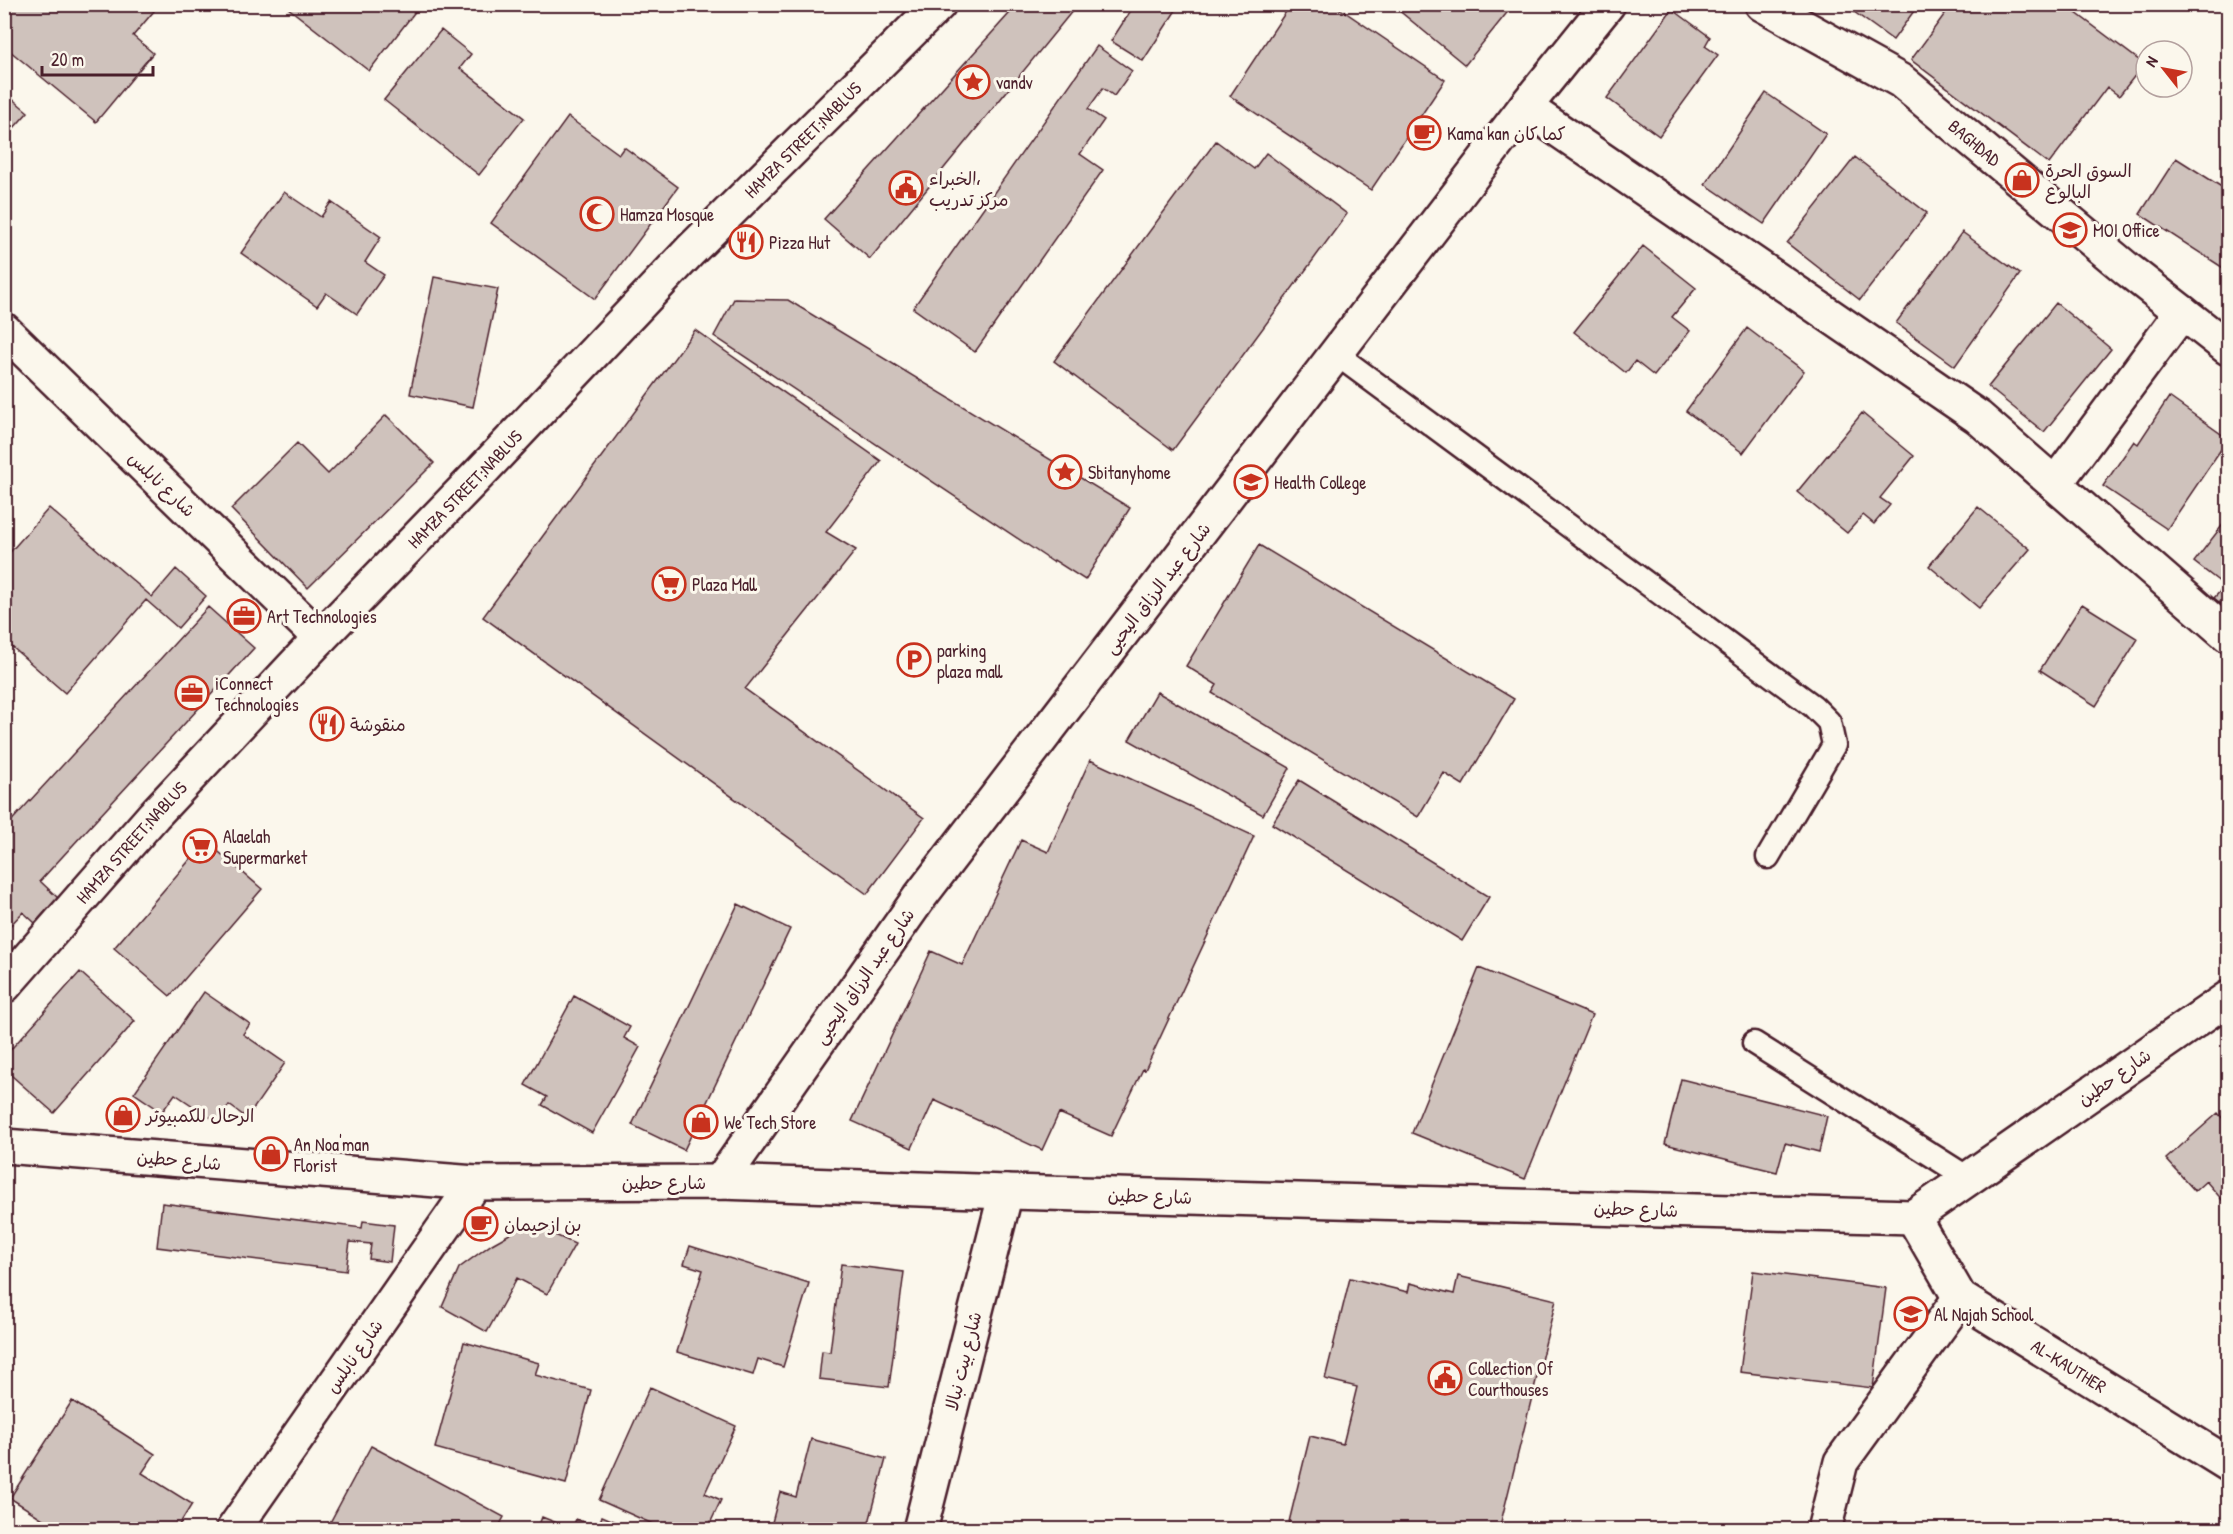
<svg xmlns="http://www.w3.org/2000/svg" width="2233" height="1534" viewBox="0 0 2233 1534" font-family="'Patrick Hand','Playpen Sans Arabic',sans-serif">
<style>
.building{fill:#cfc2bc;stroke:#4a1f2b;stroke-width:1.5}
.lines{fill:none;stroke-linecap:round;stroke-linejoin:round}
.lane-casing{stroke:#4a1f2b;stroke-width:27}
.street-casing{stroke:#4a1f2b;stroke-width:38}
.lane{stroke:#fbf7ec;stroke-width:22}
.street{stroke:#fbf7ec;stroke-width:33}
.labels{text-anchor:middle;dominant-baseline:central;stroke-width:6;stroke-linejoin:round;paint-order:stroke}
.poi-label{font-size:18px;fill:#4a1f2b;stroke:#fbf7ec;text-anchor:start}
.street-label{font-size:18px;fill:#4a1f2b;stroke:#fbf7ec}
</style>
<rect width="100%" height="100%" fill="#fbf7ec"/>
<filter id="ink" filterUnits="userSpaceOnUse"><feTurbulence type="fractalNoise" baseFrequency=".0167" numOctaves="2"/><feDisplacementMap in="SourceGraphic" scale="12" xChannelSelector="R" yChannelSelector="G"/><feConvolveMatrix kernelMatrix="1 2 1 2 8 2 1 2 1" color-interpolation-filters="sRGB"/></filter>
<g filter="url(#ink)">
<path class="building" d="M 4,4 L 146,4 L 154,11 L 133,36 L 153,53 L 96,122 L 4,46 Z
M 283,4 L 421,4 L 369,71 Z
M 1018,4 L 1078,4 L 870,259 L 824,219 Z
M 1135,4 L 1180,4 L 1143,61 L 1111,41 Z
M 1291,4 L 1333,4 L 1445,80 L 1371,190 L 1230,96 Z
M 1391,4 L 1514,4 L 1465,65 Z
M 1843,4 L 1919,4 L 1893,40 Z
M 1952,4 L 2064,4 L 2144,64 L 2119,96 L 2107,87 L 2049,164 L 1911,60 Z
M 1672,9 L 1710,37 L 1705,46 L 1718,55 L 1659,136 L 1607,98 Z
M 441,30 L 471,54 L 460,68 L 524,118 L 479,175 L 384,100 Z
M 1097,46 L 1132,71 L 1114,96 L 1103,88 L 1088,109 L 1104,120 L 1080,154 L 1103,170 L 975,352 L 913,308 Z
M 4,92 L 28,112 L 4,139 Z
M 1766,93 L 1826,134 L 1764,224 L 1705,184 Z
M 568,117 L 619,154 L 624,147 L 678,187 L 595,299 L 491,223 Z
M 1216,141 L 1254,169 L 1266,153 L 1347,214 L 1173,450 L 1054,361 Z
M 1855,157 L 1927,213 L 1860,300 L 1787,243 Z
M 2176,158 L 2228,191 L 2228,271 L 2140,214 Z
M 284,192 L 321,217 L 331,202 L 381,237 L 365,262 L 384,275 L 357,314 L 326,293 L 317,306 L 241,253 Z
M 1962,232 L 2020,274 L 1955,366 L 1896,323 Z
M 1643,246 L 1696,288 L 1672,317 L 1690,331 L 1654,376 L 1635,361 L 1626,373 L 1574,332 Z
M 434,277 L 498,289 L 473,407 L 410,394 Z
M 734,299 L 788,300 L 1130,508 L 1085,580 L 1054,560 L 1053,562 L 714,336 Z
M 2056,303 L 2111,349 L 2044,432 L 1988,387 Z
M 1747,328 L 1804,371 L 1743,453 L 1686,411 Z
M 695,330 L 881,461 L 826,532 L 856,550 L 745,689 L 924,818 L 867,894 L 483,617 Z
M 2169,397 L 2228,439 L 2167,529 L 2103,486 L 2134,441 L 2138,444 Z
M 1862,413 L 1914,456 L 1880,498 L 1890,505 L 1874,524 L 1863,515 L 1847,533 L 1797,492 Z
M 386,415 L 434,463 L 308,588 L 231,509 L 297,443 L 328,474 Z
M 1978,507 L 2030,549 L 1979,608 L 1929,566 Z
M 49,508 L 152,597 L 176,569 L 206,596 L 178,628 L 146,600 L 65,693 L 4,640 L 4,559 Z
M 2228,518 L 2228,609 L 2214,598 L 2225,586 L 2194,562 Z
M 1259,545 L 1514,699 L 1463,785 L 1444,773 L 1418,817 L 1212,693 L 1217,685 L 1186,666 Z
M 2082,604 L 2138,639 L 2096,706 L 2040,670 Z
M 208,607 L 254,648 L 40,881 L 58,898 L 35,923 L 23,912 L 4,932 L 4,829 Z
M 1157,692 L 1290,768 L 1263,815 L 1129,740 Z
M 1090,760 L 1254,836 L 1145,1070 L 1143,1069 L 1111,1136 L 1059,1113 L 1042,1150 L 934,1100 L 912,1148 L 852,1121 L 931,951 L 962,965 L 1021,840 L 1048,852 Z
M 1299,780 L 1489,897 L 1462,941 L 1272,824 Z
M 206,841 L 262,889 L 170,996 L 114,948 Z
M 738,904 L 790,929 L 684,1150 L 632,1125 Z
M 1479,968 L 1592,1015 L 1525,1179 L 1412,1133 Z
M 80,972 L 135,1021 L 54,1113 L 4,1069 L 4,1057 Z
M 204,992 L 250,1024 L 243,1034 L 285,1063 L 247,1118 L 229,1105 L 217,1122 L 175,1094 L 162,1112 L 134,1093 Z
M 574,996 L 630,1027 L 624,1038 L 640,1047 L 592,1133 L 542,1105 L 547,1097 L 525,1085 Z
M 1681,1079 L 1827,1116 L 1819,1152 L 1785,1143 L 1777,1172 L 1665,1144 Z
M 2218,1113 L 2226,1122 L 2228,1120 L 2228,1196 L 2223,1201 L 2206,1181 L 2195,1191 L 2166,1159 Z
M 162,1203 L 362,1228 L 363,1221 L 394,1225 L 390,1262 L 369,1259 L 371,1244 L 350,1242 L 346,1271 L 157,1247 Z
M 529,1223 L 575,1244 L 547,1294 L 517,1278 L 487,1332 L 442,1307 L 459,1268 L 492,1244 Z
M 690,1246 L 809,1283 L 783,1367 L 758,1359 L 753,1375 L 677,1352 L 703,1270 L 684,1264 Z
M 841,1264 L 904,1272 L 889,1387 L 819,1379 L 822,1351 L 830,1352 Z
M 1753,1271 L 1886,1288 L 1873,1388 L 1740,1372 Z
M 1458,1276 L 1556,1300 L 1499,1530 L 1287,1530 L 1310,1436 L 1343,1444 L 1357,1387 L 1325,1379 L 1350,1278 L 1408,1292 L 1410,1283 L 1454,1294 Z
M 464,1342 L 539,1363 L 535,1375 L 591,1390 L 566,1484 L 435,1448 Z
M 650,1387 L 736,1426 L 705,1493 L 721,1500 L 707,1530 L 694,1530 L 679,1523 L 675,1530 L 666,1530 L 599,1500 Z
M 72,1401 L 155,1454 L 142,1473 L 192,1504 L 176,1530 L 60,1530 L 10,1498 Z
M 811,1439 L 886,1459 L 867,1530 L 770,1530 L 780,1492 L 796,1497 Z
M 371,1446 L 504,1517 L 497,1530 L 326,1530 Z
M 602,1516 L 635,1530 L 537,1530 L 542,1517 L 572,1529 L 576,1519 L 598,1528 Z"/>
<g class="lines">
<g class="lane-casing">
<path id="lane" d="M 1336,354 L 1813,706 L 1829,722 L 1834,745 L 1768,857
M 1754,1043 L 1968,1178"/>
</g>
<g class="street-casing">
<g id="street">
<path id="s1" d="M 1762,4 L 1901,81 L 2127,269 L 2228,348"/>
<path d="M 1525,107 L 1978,417 L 2228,635"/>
<path d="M 4,330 L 320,638"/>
<path d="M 2055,484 L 2182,312"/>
<path id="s2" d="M 4,986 L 154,815 L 320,638 L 480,473 L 690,251 L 939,4"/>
<path d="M 4,1146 L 475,1183 L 720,1182 L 1006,1192 L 1913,1217 L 2228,998"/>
<path d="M 720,1182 L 919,898 L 1525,107 L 1608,4"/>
<path id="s3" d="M 1913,1217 L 1960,1298 L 2228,1464"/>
<path d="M 233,1530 L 475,1183"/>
<path d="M 920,1530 L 1006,1192"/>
<path d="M 1824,1530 L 1841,1462 L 1960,1298"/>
</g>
</g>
<use href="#lane" class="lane"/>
<use href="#street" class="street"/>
</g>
</g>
<defs>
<g id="sight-ring" transform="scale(1.725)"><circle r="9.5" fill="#fbf7ec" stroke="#c8321e" stroke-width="1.5"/><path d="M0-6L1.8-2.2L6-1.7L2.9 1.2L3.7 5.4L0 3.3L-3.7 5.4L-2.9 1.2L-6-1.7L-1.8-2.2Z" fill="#c8321e"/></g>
<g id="cafe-ring" transform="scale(1.725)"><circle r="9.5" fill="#fbf7ec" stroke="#c8321e" stroke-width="1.5"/><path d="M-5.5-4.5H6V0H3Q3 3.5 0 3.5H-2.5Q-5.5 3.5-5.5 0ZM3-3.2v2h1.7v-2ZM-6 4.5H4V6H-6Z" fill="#c8321e"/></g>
<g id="shop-ring" transform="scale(1.725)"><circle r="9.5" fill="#fbf7ec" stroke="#c8321e" stroke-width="1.5"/><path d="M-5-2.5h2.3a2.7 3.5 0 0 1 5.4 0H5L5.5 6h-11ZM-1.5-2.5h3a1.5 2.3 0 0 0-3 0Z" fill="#c8321e"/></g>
<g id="civic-ring" transform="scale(1.725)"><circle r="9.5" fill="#fbf7ec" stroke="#c8321e" stroke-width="1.5"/><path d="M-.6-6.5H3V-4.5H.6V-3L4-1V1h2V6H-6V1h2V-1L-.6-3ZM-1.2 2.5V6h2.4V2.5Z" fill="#c8321e"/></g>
<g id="mosque-ring" transform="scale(1.725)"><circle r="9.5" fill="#fbf7ec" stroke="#c8321e" stroke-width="1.5"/><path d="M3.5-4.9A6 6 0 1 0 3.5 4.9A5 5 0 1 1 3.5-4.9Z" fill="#c8321e"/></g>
<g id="school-ring" transform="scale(1.725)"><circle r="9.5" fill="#fbf7ec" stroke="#c8321e" stroke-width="1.5"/><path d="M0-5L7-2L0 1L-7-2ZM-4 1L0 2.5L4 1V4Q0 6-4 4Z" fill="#c8321e"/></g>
<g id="restaurant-ring" transform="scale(1.725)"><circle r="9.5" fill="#fbf7ec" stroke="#c8321e" stroke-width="1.5"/><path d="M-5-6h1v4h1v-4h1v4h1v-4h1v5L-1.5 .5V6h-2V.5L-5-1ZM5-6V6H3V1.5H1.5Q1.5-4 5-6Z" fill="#c8321e"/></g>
<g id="university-ring" transform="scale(1.725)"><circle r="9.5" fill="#fbf7ec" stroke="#c8321e" stroke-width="1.5"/><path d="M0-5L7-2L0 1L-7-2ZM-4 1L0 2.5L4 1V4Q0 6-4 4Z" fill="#c8321e"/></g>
<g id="supermarket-ring" transform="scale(1.725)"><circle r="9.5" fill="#fbf7ec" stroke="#c8321e" stroke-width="1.5"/><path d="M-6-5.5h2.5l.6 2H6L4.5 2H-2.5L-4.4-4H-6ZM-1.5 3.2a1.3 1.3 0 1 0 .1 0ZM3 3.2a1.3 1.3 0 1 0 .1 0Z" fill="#c8321e"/></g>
<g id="office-ring" transform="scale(1.725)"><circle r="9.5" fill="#fbf7ec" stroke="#c8321e" stroke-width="1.5"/><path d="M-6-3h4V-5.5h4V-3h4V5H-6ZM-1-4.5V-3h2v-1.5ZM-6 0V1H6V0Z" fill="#c8321e"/></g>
<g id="parking-ring" transform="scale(1.725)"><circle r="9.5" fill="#fbf7ec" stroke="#c8321e" stroke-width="1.5"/><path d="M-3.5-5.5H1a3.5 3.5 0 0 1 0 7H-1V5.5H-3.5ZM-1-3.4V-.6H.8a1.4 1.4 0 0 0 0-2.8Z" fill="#c8321e"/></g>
</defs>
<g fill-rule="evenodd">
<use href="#sight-ring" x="973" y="82"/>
<use href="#cafe-ring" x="1424" y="133"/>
<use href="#shop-ring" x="2022" y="180"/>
<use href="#civic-ring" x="906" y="188"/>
<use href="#mosque-ring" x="597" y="214"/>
<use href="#school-ring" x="2070" y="230"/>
<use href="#restaurant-ring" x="746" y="242"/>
<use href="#sight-ring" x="1065" y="472"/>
<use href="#university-ring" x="1251" y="482"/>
<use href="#supermarket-ring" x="669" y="584"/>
<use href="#office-ring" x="244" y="616"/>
<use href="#parking-ring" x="914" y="660"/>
<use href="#office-ring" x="192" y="693"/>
<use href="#restaurant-ring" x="327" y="724"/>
<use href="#supermarket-ring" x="200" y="846"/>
<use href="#shop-ring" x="123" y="1115"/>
<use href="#shop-ring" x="701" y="1122"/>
<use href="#shop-ring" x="271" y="1154"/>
<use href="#cafe-ring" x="481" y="1224"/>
<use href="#school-ring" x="1911" y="1314"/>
<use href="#civic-ring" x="1445" y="1378"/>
</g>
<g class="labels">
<g class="poi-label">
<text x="996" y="82">vandv</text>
<text x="1447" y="133">Kama kan كما كان</text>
<text x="2045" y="170">السوق الحرة<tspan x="2045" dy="21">البالوع</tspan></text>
<text x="929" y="178">الخبراء،<tspan x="929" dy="21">مركز تدريب</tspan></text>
<text x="620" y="214">Hamza Mosque</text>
<text x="2093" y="230">MOI Office</text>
<text x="769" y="242">Pizza Hut</text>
<text x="1088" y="472">Sbitanyhome</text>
<text x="1274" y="482">Health College</text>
<text x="692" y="584">Plaza Mall</text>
<text x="267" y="616">Art Technologies</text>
<text x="937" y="650">parking<tspan x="937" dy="21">plaza mall</tspan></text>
<text x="215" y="683">iConnect<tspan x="215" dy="21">Technologies</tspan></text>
<text x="350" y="724">منقوشة</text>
<text x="223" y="836">Alaelah<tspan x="223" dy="21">Supermarket</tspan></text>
<text x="146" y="1115">الرحال للكمبيوتر</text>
<text x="724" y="1122">We Tech Store</text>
<text x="294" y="1144">An Noa'man<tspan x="294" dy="21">Florist</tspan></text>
<text x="504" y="1224">بن ازحيمان</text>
<text x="1934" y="1314">Al Najah School</text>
<text x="1468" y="1368">Collection Of<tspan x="1468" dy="21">Courthouses</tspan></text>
</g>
<g class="street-label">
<text stroke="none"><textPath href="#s2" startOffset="1164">HAMZA STREET;NABLUS</textPath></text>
<text stroke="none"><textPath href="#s1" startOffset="255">BAGHDAD</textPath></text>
<text transform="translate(162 484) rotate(44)">شارع نابلس</text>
<text stroke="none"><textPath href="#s2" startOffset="678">HAMZA STREET;NABLUS</textPath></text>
<text transform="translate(1157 588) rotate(-52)">شارع عبد الرزاق اليحيى</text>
<text stroke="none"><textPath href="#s2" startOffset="192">HAMZA STREET;NABLUS</textPath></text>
<text transform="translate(864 976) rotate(-55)">شارع عبد الرزاق اليحيى</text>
<text transform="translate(2114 1077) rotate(-35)">شارع حطين</text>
<text transform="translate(179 1160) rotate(5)">شارع حطين</text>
<text x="664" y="1182">شارع حطين</text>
<text transform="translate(1150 1196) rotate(2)">شارع حطين</text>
<text transform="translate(1636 1209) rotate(2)">شارع حطين</text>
<text transform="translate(354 1356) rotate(-55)">شارع نابلس</text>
<text transform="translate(963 1361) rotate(-76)">شارع بيت نبالا</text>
<text stroke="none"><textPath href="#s3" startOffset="222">AL-KAUTHER</textPath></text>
</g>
</g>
<rect width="2233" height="1534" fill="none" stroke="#fbf7ec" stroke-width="24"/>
<rect x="12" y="12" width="2209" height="1510" fill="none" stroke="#4a1f2b" stroke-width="2" filter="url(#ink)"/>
<g transform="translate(2164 69) rotate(301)"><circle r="28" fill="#fbf7ec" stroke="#b4a19f" stroke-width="1.5"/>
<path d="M0-4.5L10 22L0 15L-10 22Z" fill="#c8321e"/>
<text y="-9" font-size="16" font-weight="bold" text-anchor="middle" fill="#4a1f2b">N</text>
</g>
<path d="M42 66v9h111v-9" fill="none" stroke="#4a1f2b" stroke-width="3"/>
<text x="51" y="66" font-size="18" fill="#4a1f2b" stroke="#fbf7ec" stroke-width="4.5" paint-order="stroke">20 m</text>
</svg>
